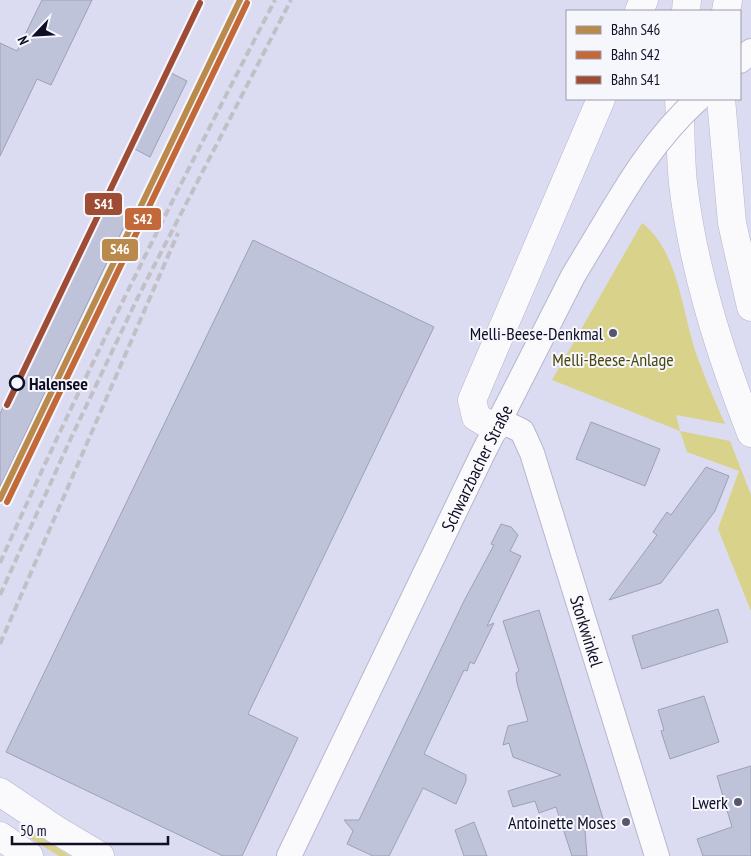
<svg xmlns="http://www.w3.org/2000/svg" width="751" height="856" viewBox="0 0 751 856" font-family="'PT Sans Narrow',sans-serif">
<style>
.green{fill:#d9d28a}
.building{fill:#bfc3da;stroke:#9ca1b6}
.lines{fill:none;stroke-linecap:round;stroke-linejoin:round}
.minor-casing{stroke:#b7b6cd;stroke-width:26}
.secondary-casing{stroke:#b7b6cd;stroke-width:29}
.motorway-casing{stroke:#b7b6cd;stroke-width:29}
.minor{stroke:#fafafd;stroke-width:24}
.secondary{stroke:#fafafd;stroke-width:28}
.motorway{stroke:#fafafd;stroke-width:28}
.rail{stroke:#c0c0c6;stroke-width:4;stroke-dasharray:8 4;stroke-linecap:butt}
.minor-bridge-casing{stroke:#b7b6cd;stroke-width:26;stroke-linecap:butt}
.minor-bridge{stroke:#fafafd;stroke-width:24}
.rail-1-casing{stroke:#f6f6fd;stroke-width:10}
.rail-2-casing{stroke:#f6f6fd;stroke-width:10}
.rail-3-casing{stroke:#f6f6fd;stroke-width:10}
.rail-1{stroke:#ba8a4d;stroke-width:6}
.rail-2{stroke:#c36939;stroke-width:6}
.rail-3{stroke:#9f4c37;stroke-width:6}
.poi-dot{fill:#57566d;stroke:#f6f6fd;stroke-width:2}
.stop-dot{fill:#f6f6fd;stroke:#100e26;stroke-width:2.5}
.labels{text-anchor:middle;dominant-baseline:central;stroke-width:4;stroke-linejoin:round;paint-order:stroke}
.poi-label{font-size:18px;fill:#100e26;stroke:#f6f6fd;text-anchor:end}
.park-label{font-size:18px;fill:#4b4609;stroke:#f6f6fd}
.stop-label{font-size:18px;font-weight:bold;fill:#100e26;stroke:#f6f6fd;text-anchor:start}
.street-label{font-size:18px;fill:#100e26;stroke:#f6f6fd}
.line-badge{stroke:#f6f6fd;stroke-width:2}
.badge-label{font-size:14px;text-anchor:middle;font-weight:bold;fill:#fff}
</style>
<rect width="100%" height="100%" fill="#dbdbf1"/>
<path class="green" d="M 642,223 C 679,251 682,314 697,356 C 705,379 715,401 725,424 L 676,415 L 680,431 L 730,441 L 751,495 L 751,611 L 718,529 L 739,471 L 687,452 L 680,431 L 552,380 Z
M 23,826 L 70,856 L 59,856 L 20,832 Z"/>
<path class="building" d="M 42,0 L 92,0 L 51,85 L 37,79 L 0,156 L 0,43 L 17,51 Z
M 169,72 L 187,81 L 150,157 L 131,147 Z
M 103,202 L 130,214 L 0,487 L 0,414 L 22,363 Z
M 253,240 L 434,327 L 248,714 L 298,738 L 242,856 L 223,856 L 6,752 Z
M 591,422 L 660,449 L 645,486 L 576,459 Z
M 706,467 L 729,476 L 715,511 L 661,583 L 609,600 L 657,535 L 653,532 L 667,512 L 671,515 Z
M 501,524 L 511,527 L 518,535 L 510,551 L 521,556 L 487,626 L 494,623 L 474,664 L 470,662 L 467,671 L 464,670 L 424,754 L 466,775 L 466,781 L 456,804 L 423,788 L 389,856 L 373,856 L 347,844 L 353,831 L 344,820 L 359,820 L 464,601 L 494,545 L 491,544 Z
M 718,609 L 728,642 L 642,669 L 632,636 Z
M 539,610 L 605,825 L 585,831 L 587,856 L 572,856 L 556,807 L 539,813 L 535,801 L 513,807 L 508,791 L 561,775 L 513,757 L 509,743 L 503,745 L 508,726 L 528,721 L 517,683 L 516,673 L 519,671 L 503,621 Z
M 704,696 L 719,742 L 670,759 L 661,731 L 664,730 L 658,710 Z
M 751,766 L 751,856 L 703,856 L 697,839 L 732,827 L 717,776 Z
M 474,822 L 487,856 L 464,856 L 455,830 Z"/>
<g class="lines">
<g class="minor-casing">
<g id="minor">
<path d="M 740,61 L 751,51"/>
<path id="s1" d="M 499,420 L 522,431 L 532,453 L 657,856"/>
<path id="s2" d="M 289,856 L 482,455 L 573,276 L 600,231"/>
</g>
</g>
<g class="secondary-casing">
<path id="secondary" d="M 0,792 L 58,831 L 100,856
M 0,836 L 29,856"/>
</g>
<g class="motorway-casing">
<path id="motorway" d="M 639,11 L 644,0
M 686,11 L 687,0
M 726,11 L 728,0
M 679,99 C 681,127 680,155 683,183 C 693,269 720,353 751,433
M 721,99 L 732,223 L 751,307
M 495,428 L 476,417 L 472,400 L 601,99"/>
</g>
<use href="#minor" class="minor"/>
<use href="#secondary" class="secondary"/>
<use href="#motorway" class="motorway"/>
<path class="rail" d="M 0,563 C 85,372 179,186 275,0
M 0,595 L 71,438 L 137,299 L 291,0
M 0,644 L 178,233"/>
<g class="minor-bridge-casing">
<path id="minor-bridge" d="M 600,231 C 629,182 656,137 698,99"/>
</g>
<use href="#minor-bridge" class="minor-bridge"/>
<g class="rail-1-casing">
<path id="rail-1" d="M 0,499 L 240,0"/>
</g>
<g class="rail-2-casing">
<path id="rail-2" d="M 7,502 L 247,3"/>
</g>
<g class="rail-3-casing">
<path id="rail-3" d="M 7,405 L 200,3"/>
</g>
<use href="#rail-1" class="rail-1"/>
<use href="#rail-2" class="rail-2"/>
<use href="#rail-3" class="rail-3"/>
</g>
<g class="poi-dot">
<circle cx="613" cy="333" r="5"/>
<circle cx="738" cy="802" r="5"/>
<circle cx="626" cy="822" r="5"/>
</g>
<circle class="stop-dot" cx="17" cy="383" r="7"/>
<g class="labels">
<g class="poi-label">
<text x="603" y="333">Melli-Beese-Denkmal</text>
<text x="728" y="802">Lwerk</text>
<text x="616" y="822">Antoinette Moses</text>
</g>
<g class="park-label">
<text x="613" y="359">Melli-Beese-Anlage</text>
</g>
<g class="stop-label">
<text x="29" y="383">Halensee</text>
</g>
<g class="street-label">
<text stroke="none"><textPath href="#s2" startOffset="431">Schwarzbacher Straße</textPath></text>
<text stroke="none"><textPath href="#s1" startOffset="236">Storkwinkel</textPath></text>
</g>
</g>
<g class="line-badge">
<rect x="84" y="192" width="39" height="24" rx="5" fill="#9f4c37"/>
<rect x="124" y="207" width="38" height="24" rx="5" fill="#c36939"/>
<rect x="101" y="238" width="38" height="24" rx="5" fill="#ba8a4d"/>
</g>
<g class="badge-label">
<text x="104" y="209">S41</text>
<text x="143" y="224">S42</text>
<text x="120" y="254">S46</text>
</g>
<rect x="566" y="10" width="175" height="90" fill="#f6f6fd" stroke="#9a99a7"/>
<rect x="576" y="26" width="25" height="8" fill="#ba8a4d" stroke="#9a99a7"/>
<text x="611" y="35" font-size="15" fill="#100e26">Bahn S46</text>
<rect x="576" y="51" width="25" height="8" fill="#c36939" stroke="#9a99a7"/>
<text x="611" y="60" font-size="15" fill="#100e26">Bahn S42</text>
<rect x="576" y="76" width="25" height="8" fill="#9f4c37" stroke="#9a99a7"/>
<text x="611" y="85" font-size="15" fill="#100e26">Bahn S41</text>
<g transform="translate(35 35) rotate(245)" stroke="#f6f6fd" stroke-width="4" paint-order="stroke">
<path d="M0-4L9 19L0 12L-9 19Z" fill="#100e26"/>
<text y="-8" font-size="14" font-weight="bold" text-anchor="middle" fill="#100e26">N</text>
</g>
<path d="M12 836v8h156v-8" fill="none" stroke="#100e26" stroke-width="2.5"/>
<text x="20" y="836" font-size="15" fill="#100e26" stroke="#f6f6fd" stroke-width="4" paint-order="stroke">50 m</text>
</svg>
